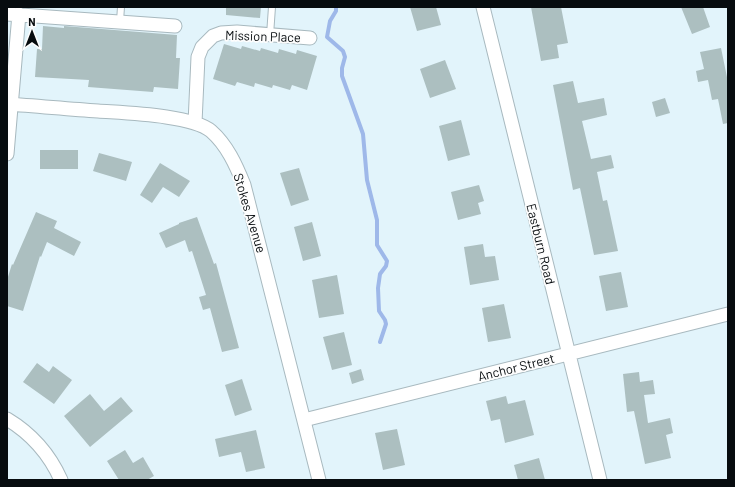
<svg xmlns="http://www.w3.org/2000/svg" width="735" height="487" viewBox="0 0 735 487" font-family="Barlow,sans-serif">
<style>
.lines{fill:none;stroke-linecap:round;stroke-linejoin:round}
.stream{stroke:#9eb8e9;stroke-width:4}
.building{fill:#acbfc0}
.service-casing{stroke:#a8b9bf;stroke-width:8}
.minor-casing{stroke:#a8b9bf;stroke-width:15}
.service{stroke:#fff;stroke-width:6}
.minor{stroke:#fff;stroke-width:13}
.labels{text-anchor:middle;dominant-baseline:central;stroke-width:3.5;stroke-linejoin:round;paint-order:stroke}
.street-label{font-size:13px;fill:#070c0f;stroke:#fdfdfd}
</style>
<rect width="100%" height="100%" fill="#e2f4fb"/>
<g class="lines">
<path class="stream" d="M 336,7 L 336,11 L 330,21 L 327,37 L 343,51 L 345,57 L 342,68 L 342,76 L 363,134 L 367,180 L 377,220 L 377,245 L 387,261 L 386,266 L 380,274 L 378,288 L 379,311 L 385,320 L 386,324 L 380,342"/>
</g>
<path class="building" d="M 226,7 L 261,7 L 260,18 L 226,15 Z
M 410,7 L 436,7 L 441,25 L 417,31 Z
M 531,7 L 561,7 L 568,43 L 557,45 L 559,58 L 541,61 Z
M 681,7 L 703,7 L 710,27 L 692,34 Z
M 43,26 L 64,28 L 64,26 L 177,35 L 176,58 L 180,58 L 178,89 L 154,87 L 153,92 L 88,87 L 89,80 L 35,77 L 37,49 L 42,49 Z
M 224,44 L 241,49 L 242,46 L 260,51 L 261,48 L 278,53 L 279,49 L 296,54 L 297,50 L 317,56 L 307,90 L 292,85 L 290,90 L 273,85 L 272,88 L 255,83 L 254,87 L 237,82 L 235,86 L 213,79 Z
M 721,48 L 728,82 L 728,123 L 723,124 L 718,99 L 712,100 L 708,80 L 698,82 L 696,71 L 704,69 L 700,52 Z
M 445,60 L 456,89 L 430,98 L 420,69 Z
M 573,81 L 578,103 L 604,98 L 607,115 L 582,121 L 591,159 L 611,155 L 614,168 L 597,172 L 603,201 L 607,200 L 618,251 L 594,255 L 580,188 L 573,190 L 553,85 Z
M 665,98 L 670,113 L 656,117 L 652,102 Z
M 461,120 L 470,155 L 448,161 L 439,126 Z
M 40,150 L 78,150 L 78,169 L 40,169 Z
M 99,153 L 132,162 L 126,181 L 93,171 Z
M 160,163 L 190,181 L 179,197 L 163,187 L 152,203 L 140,195 Z
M 299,168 L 309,200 L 291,206 L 280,173 Z
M 479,185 L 484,201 L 478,203 L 481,214 L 458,220 L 451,192 Z
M 36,212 L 57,221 L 54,228 L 81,242 L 74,256 L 47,242 L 41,257 L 40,256 L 23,311 L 7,306 L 7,280 L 12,264 L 13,265 Z
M 197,217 L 214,264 L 216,263 L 239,348 L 222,352 L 210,308 L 203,310 L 199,297 L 206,295 L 192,251 L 189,252 L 185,240 L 166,248 L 159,233 L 179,224 L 179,223 Z
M 312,222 L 321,256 L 303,261 L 294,227 Z
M 483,244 L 485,257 L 495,256 L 499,280 L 470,285 L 464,247 Z
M 621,272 L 628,307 L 606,311 L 599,276 Z
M 337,275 L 344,314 L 319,318 L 312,280 Z
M 504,304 L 511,338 L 488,342 L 482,308 Z
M 344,332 L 352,365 L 332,370 L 323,337 Z
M 37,363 L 49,372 L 53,366 L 72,380 L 54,404 L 23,382 Z
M 361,369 L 364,380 L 352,384 L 349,373 Z
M 639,372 L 640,382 L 653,380 L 655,394 L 644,395 L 648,423 L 670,418 L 673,433 L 666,435 L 671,458 L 645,464 L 634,411 L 627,412 L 623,374 Z
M 242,379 L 252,410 L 235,416 L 225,385 Z
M 90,394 L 104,411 L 121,397 L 133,411 L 90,447 L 64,416 Z
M 506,396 L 508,404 L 525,400 L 534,435 L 505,443 L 500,419 L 491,421 L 486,401 Z
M 397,429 L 405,465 L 383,470 L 375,433 Z
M 256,430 L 265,468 L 246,472 L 241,452 L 219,457 L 215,439 Z
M 125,450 L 133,463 L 143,457 L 154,476 L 147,480 L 119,480 L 107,461 Z
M 539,458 L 545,480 L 518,480 L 514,465 Z"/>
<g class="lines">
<g class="service-casing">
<path id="service" d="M 120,21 L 121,7
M 270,35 L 272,7"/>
</g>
<g class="minor-casing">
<path id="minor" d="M 483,7 L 600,480
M 7,14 L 175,26
M 7,104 C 37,106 68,109 98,111 C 124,113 192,115 211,131 C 227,145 236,165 244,185 L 319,480
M 195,123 L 198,57 L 202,47 L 213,36 L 221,33 L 237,32 L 310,38
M 7,154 L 19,14
M 7,419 C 32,434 49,453 61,480
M 304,420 L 728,314"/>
</g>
<use href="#service" class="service"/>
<use href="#minor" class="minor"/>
</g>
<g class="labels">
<g class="street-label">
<text transform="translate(263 36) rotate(2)">Mission Place</text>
<text transform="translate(250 213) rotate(73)">Stokes Avenue</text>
<text transform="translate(541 244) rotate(76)">Eastburn Road</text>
<text transform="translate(516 367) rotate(-14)">Anchor Street</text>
</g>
</g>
<rect width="735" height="487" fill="none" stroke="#070c0f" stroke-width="16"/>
<g transform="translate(32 32)" stroke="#fdfdfd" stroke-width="3" paint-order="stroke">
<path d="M0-3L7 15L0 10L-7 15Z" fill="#070c0f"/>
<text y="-6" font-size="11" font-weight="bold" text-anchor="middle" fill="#070c0f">N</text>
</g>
</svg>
